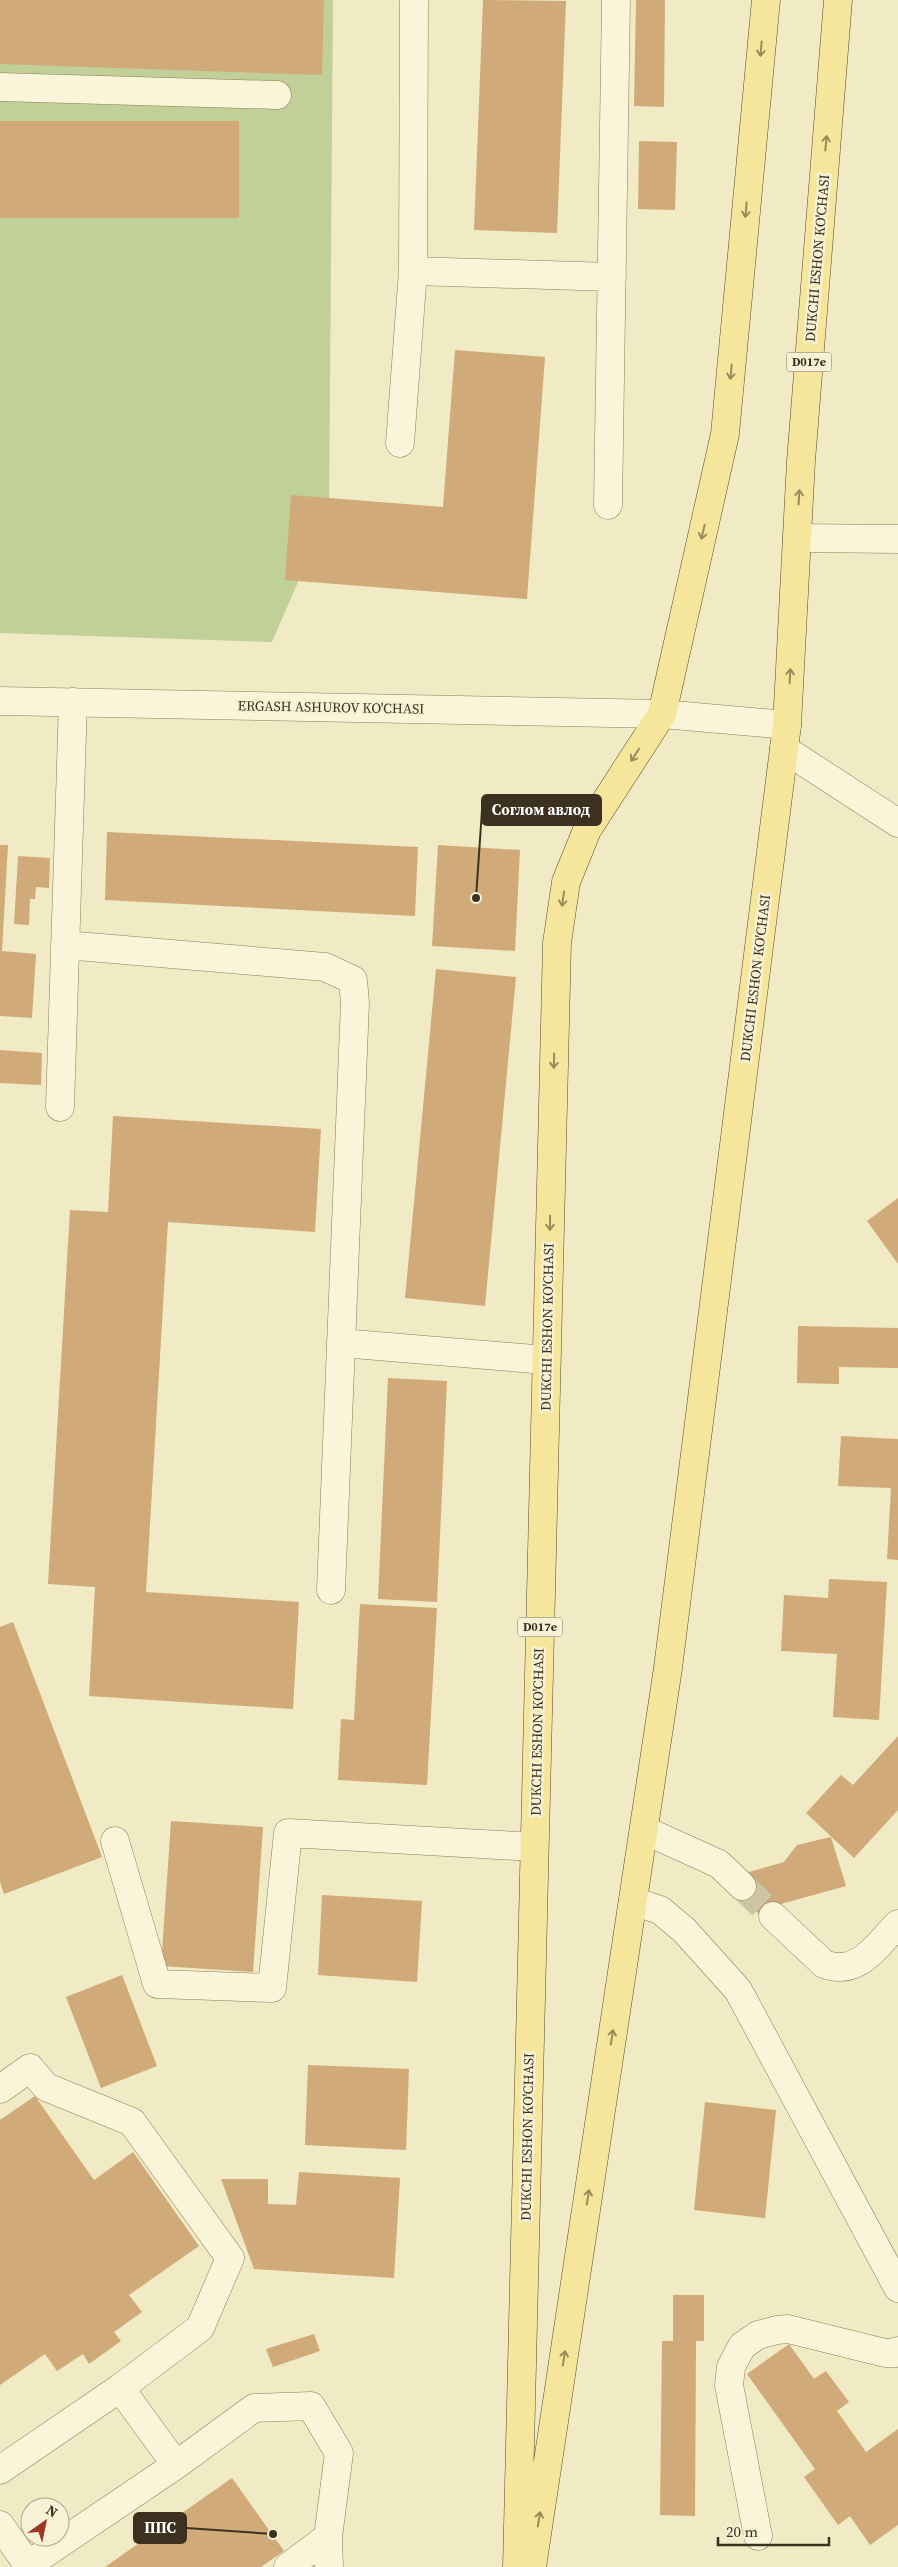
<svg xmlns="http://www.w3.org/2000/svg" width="898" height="2567" viewBox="0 0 898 2567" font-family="'Source Serif 4',serif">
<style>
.green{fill:#c1cf98}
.building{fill:#d0aa79}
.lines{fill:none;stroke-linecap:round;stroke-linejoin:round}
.minor-tunnel{stroke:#ccc5a4;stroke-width:28;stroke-dasharray:28 14;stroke-linecap:butt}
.minor-casing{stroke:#8c7c5a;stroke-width:29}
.major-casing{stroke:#5a492e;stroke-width:29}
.minor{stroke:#faf5d9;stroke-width:28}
.major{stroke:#f5e69c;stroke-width:28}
.oneway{stroke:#988c5d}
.labels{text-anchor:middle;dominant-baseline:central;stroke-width:5;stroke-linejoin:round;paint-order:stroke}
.shield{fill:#f7f2d5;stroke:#746b55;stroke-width:1}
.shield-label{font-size:12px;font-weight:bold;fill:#3c311e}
.street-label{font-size:14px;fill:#3c311e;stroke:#f7f2d5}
.leader{fill:none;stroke:#3c311e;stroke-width:2}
.callout-dot{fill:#3c311e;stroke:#f7f2d5;stroke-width:2}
.callout{fill:#3c311e;stroke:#3c311e;stroke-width:2}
.callout-label{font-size:15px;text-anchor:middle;font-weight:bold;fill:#fff}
</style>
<rect width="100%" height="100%" fill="#f0eac5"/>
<path class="green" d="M 0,0 L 333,0 L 329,510 L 272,642 L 0,633 Z"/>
<path class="building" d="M 0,0 L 324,0 L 322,75 L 0,64 Z
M 483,0 L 566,1 L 557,233 L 474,230 Z
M 636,0 L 665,0 L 664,107 L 634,106 Z
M 0,121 L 239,121 L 239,218 L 0,218 Z
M 639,141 L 677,142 L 675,210 L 638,209 Z
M 455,350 L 545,357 L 527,599 L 285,580 L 291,495 L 443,507 Z
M 107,832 L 418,847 L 415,916 L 105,900 Z
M 0,845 L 8,845 L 2,951 L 36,954 L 32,1018 L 0,1016 Z
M 438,845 L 520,850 L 515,951 L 432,946 Z
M 18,856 L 50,858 L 49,888 L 36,887 L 35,899 L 30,899 L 29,925 L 14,924 Z
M 436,969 L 516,977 L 485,1306 L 405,1298 Z
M 0,1050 L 42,1053 L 41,1085 L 0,1083 Z
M 113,1116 L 321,1129 L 315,1232 L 168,1222 L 146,1592 L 299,1602 L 293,1709 L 89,1696 L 95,1587 L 48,1584 L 70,1210 L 108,1212 Z
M 898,1198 L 898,1264 L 867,1221 Z
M 798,1326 L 898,1328 L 898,1368 L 839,1367 L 839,1384 L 797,1383 Z
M 388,1378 L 447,1381 L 437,1602 L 378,1599 Z
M 841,1436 L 898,1439 L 898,1560 L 887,1559 L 891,1488 L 838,1486 Z
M 829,1579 L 887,1582 L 879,1720 L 833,1717 L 837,1654 L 781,1651 L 784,1595 L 828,1598 Z
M 360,1604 L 437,1608 L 427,1785 L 338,1780 L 341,1719 L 354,1720 Z
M 13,1622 L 102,1857 L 4,1894 L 0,1882 L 0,1627 Z
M 898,1736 L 898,1810 L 854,1858 L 806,1813 L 841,1775 L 853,1785 Z
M 171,1821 L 263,1827 L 253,1972 L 161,1966 Z
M 831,1837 L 846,1886 L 777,1905 L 768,1922 L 736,1893 L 750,1878 L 749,1872 L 784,1862 L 797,1845 Z
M 322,1895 L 422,1901 L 417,1982 L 318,1975 Z
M 122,1975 L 157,2066 L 101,2088 L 66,1997 Z
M 308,2065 L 409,2069 L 406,2150 L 305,2145 Z
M 35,2096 L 94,2180 L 133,2152 L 199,2246 L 129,2295 L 142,2312 L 114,2332 L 121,2341 L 89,2364 L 83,2354 L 57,2371 L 45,2354 L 0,2385 L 0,2120 Z
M 705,2102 L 776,2110 L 765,2218 L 694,2210 Z
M 299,2172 L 400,2178 L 394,2278 L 254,2269 L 221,2179 L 268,2179 L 268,2204 L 296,2205 Z
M 673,2295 L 704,2295 L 704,2341 L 696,2341 L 695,2516 L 660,2515 L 662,2341 L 673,2341 Z
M 314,2334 L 320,2351 L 273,2367 L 266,2349 Z
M 789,2344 L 814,2379 L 826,2371 L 849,2402 L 837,2411 L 866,2452 L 898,2429 L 898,2525 L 870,2545 L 850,2516 L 838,2525 L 804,2477 L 815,2469 L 747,2374 Z
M 232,2478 L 284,2551 L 261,2567 L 105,2567 Z"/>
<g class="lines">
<path class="minor-tunnel" d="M 742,1886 L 773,1916"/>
<g class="minor-casing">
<path id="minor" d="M 0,87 L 277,95
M 413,271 L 612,277
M 400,443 L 413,271 L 414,0
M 608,505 L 616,0
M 797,538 L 898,539
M 0,701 L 662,714 L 787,725
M 784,749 L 898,823
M 65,945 L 325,967 L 353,980 L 355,1003 L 331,1590
M 60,1107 L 73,702
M 341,1343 L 546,1360
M 644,1830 L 719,1864 L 742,1886
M 115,1841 L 157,1984 L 272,1988 L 288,1833 L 534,1847
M 633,1901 L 660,1910 L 684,1930 L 738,1990 L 898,2288
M 773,1916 L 824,1964 C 858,1977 876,1946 898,1924
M 0,2089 L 30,2068 L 46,2087 L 132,2122 L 230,2258 L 200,2328 L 120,2388 L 0,2470
M 120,2388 L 176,2465
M 0,2525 L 28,2565 L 176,2465 L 254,2408 L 311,2406 L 339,2453 L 328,2537
M 758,2536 L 729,2385 L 731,2367 L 742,2346 L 758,2335 L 777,2330 L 788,2329 L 885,2353 L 896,2353 L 898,2351
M 288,2567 L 328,2537 L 329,2567"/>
</g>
<g class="major-casing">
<path id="major" d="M 517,2567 L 557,943 L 566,882 L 587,830 L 662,714 L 725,434 L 766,0
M 532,2567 L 668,1668 L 787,725 L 801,461 L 838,0"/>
</g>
<use href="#minor" class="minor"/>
<use href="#major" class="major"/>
</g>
<defs><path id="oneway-shaft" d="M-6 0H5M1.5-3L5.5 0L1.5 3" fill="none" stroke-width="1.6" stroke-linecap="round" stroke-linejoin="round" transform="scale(1.25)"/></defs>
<g class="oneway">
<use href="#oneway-shaft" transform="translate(761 49) rotate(95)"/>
<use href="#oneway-shaft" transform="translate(826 143) rotate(-85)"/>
<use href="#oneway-shaft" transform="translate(746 210) rotate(95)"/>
<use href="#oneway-shaft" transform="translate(731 372) rotate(95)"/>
<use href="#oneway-shaft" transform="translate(799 497) rotate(-87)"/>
<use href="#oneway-shaft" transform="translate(703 532) rotate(103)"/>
<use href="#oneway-shaft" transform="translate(790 676) rotate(-87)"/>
<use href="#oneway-shaft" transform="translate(635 755) rotate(123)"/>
<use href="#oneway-shaft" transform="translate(563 899) rotate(98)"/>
<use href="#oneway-shaft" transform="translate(554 1061) rotate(91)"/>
<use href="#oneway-shaft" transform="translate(550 1223) rotate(91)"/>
<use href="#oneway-shaft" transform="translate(612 2037) rotate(-81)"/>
<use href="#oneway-shaft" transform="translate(588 2197) rotate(-81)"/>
<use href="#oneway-shaft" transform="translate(564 2358) rotate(-81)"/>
<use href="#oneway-shaft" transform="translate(539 2519) rotate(-81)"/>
</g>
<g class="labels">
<g class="shield">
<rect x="786.5" y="352.5" width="45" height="19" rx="4"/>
<rect x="517.5" y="1617.5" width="45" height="19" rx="4"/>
</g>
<g class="shield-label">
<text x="809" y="362">D017e</text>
<text x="540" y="1627">D017e</text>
</g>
<g class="street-label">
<text transform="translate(817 258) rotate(-85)">DUKCHI ESHON KO'CHASI</text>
<text transform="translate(331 707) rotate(1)">ERGASH ASHUROV KO'CHASI</text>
<text transform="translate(755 978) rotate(-83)">DUKCHI ESHON KO'CHASI</text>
<text transform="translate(547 1327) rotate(-89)">DUKCHI ESHON KO'CHASI</text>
<text transform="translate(537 1732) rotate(-89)">DUKCHI ESHON KO'CHASI</text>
<text transform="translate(527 2137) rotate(-89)">DUKCHI ESHON KO'CHASI</text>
</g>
</g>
<path class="leader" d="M476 898L482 810M273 2534L186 2528"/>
<g class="callout-dot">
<circle cx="476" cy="898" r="5"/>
<circle cx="273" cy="2534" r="5"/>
</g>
<g class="callout">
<rect x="482" y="795" width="119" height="30" rx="5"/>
<rect x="134" y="2513" width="52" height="30" rx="5"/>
</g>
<g class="callout-label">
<text x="541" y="815">Соглом авлод</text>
<text x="160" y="2533">ППС</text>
</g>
<g transform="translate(45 2522) rotate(33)"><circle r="24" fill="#f7f2d5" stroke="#aca58c"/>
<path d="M0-4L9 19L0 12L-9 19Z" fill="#9e3727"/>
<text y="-8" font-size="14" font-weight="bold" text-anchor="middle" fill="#3c311e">N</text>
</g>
<path d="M718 2537v8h111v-8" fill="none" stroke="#3c311e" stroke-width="2.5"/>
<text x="726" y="2537" font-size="15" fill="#3c311e" stroke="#f7f2d5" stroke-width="4" paint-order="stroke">20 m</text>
</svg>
